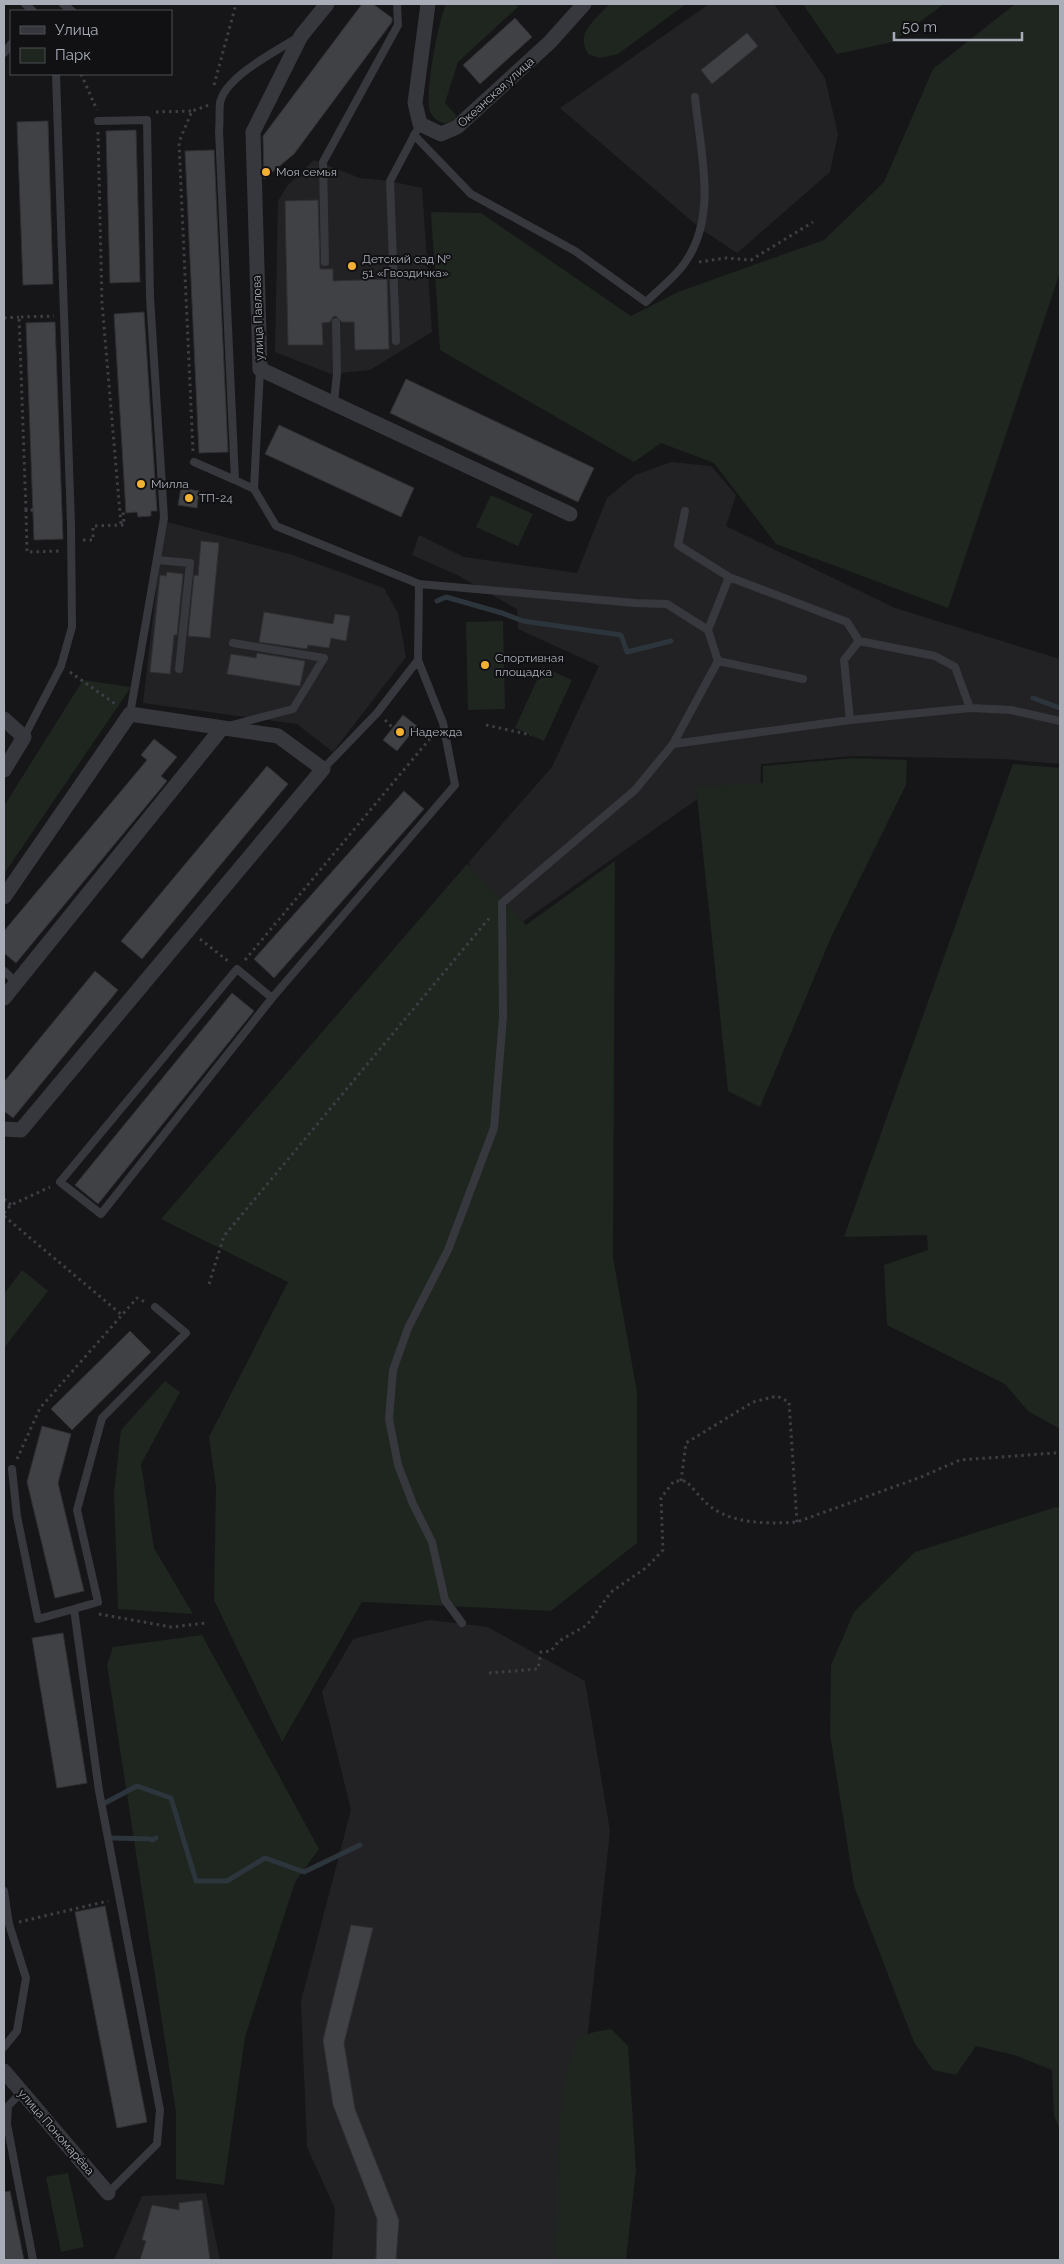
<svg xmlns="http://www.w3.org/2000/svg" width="1064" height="2264" viewBox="0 0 1064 2264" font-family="Raleway,sans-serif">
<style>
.built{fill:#222225}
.green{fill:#1e261f}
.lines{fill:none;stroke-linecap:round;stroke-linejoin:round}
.stream{stroke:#2c353c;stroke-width:5}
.building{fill:#404145;stroke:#303034}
.path{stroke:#3d3f44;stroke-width:3;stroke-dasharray:2.5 4;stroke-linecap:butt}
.service{stroke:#37383d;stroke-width:8}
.minor{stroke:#37383d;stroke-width:15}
.poi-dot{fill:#f2b134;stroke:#111113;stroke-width:2}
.labels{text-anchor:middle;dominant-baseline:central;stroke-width:4;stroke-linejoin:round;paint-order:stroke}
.street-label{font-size:12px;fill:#a8adb8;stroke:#111113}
.poi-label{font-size:12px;fill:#a8adb8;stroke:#111113;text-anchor:start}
</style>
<rect width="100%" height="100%" fill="#161618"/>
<path class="built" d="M 709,4 L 774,4 L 825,78 L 838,134 L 830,172 L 737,253 L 701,229 L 560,108 Z
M 314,160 L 360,178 L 390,181 L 422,188 L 432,332 L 370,370 L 331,374 L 275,352 L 278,201 L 287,186 Z
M 671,462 L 711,466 L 736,495 L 726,526 L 895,608 L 1060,659 L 1060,764 L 1003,759 L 853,756 L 761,764 L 760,797 L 699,798 L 521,923 L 471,871 L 469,862 L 552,767 L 599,666 L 518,629 L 517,609 L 457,575 L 412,555 L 419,535 L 464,557 L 577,573 L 607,498 L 635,475 Z
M 167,522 L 293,555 L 384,588 L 398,613 L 406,657 L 333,752 L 297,724 L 143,703 L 158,572 Z
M 429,1620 L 488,1627 L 585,1681 L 610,1831 L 582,2086 L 575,2260 L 332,2260 L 335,2209 L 307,2147 L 301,2001 L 351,1810 L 322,1692 L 353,1639 Z
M 206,2193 L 220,2260 L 114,2260 L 142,2196 Z"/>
<path class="green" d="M 446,4 L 516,4 L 518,7 L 458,62 L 445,103 L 457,116 C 452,121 447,125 440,122 C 434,119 430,114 429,107 C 426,87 438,23 446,4 Z
M 609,4 L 686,4 L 618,54 L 600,58 L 588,54 C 575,32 595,21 609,4 Z
M 803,4 L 944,4 L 892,42 L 837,54 Z
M 1015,4 L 1060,4 L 1060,272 L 948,608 L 776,544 L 714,463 L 661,443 L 634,462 L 440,350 L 431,212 L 481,213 L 631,316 L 678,292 L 824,240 L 884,182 L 933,69 Z
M 491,495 L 533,514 L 518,546 L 476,527 Z
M 503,621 L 505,709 L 468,710 L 466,622 Z
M 543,667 L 572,680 L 544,741 L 515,728 Z
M 83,680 L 131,687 L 4,874 L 4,806 Z
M 853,758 L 907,760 L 906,785 L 832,935 L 760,1107 L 728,1091 L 696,787 L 763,783 L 763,766 Z
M 1013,764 L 1060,768 L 1060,1429 L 1028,1411 L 1005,1384 L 887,1325 L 884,1265 L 928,1250 L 927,1235 L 844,1237 Z
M 615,861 L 613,1258 L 637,1392 L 637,1543 L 551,1611 L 362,1602 L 282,1742 L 214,1600 L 216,1487 L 209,1437 L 288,1282 L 161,1219 L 467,864 L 526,925 Z
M 22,1270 L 48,1291 L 4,1348 L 4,1294 Z
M 165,1381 L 180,1392 L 141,1464 L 154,1548 L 193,1614 L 118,1609 L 114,1492 L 121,1430 Z
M 1056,1507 L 1060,1508 L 1060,2130 L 1054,2115 L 1052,2070 L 1014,2055 L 976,2046 L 956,2075 L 933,2070 L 914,2042 L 854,1886 L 830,1734 L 831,1665 L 854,1612 L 915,1552 Z
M 202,1635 L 319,1849 L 295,1882 L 245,2037 L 224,2185 L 176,2179 L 176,2112 L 107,1665 L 113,1647 Z
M 611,2029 L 628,2046 L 636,2170 L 626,2260 L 556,2260 C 557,2220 554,2060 582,2037 C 588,2032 603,2031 611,2029 Z
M 68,2173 L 84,2247 L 61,2252 L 46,2177 Z"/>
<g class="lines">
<path class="stream" d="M 437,601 L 446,597 L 502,613 L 523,621 L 621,635 L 627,652 L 671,641
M 1033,698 L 1060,708
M 105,1803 L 137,1786 L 171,1798 L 196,1881 L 227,1881 L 265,1858 L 304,1872 L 360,1845
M 113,1838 L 150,1839 L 152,1840 L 156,1838"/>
</g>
<path class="building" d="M 362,4 L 373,4 L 392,18 L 392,22 L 294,154 L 264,179 L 263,136 Z
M 515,18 L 532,37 L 480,84 L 463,65 Z
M 747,33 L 758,46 L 712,84 L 701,70 Z
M 48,121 L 53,284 L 23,285 L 17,122 Z
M 136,130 L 140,282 L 110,283 L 106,131 Z
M 214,150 L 228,452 L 199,453 L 185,151 Z
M 318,200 L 320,269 L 333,269 L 333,281 L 387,279 L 389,349 L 355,350 L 354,322 L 342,322 L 336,316 L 333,317 L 330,322 L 322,323 L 323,345 L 288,345 L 285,201 Z
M 144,312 L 157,511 L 151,511 L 151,516 L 138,517 L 137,512 L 126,513 L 114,314 Z
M 55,322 L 63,539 L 34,540 L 26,323 Z
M 406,379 L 594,468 L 578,502 L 390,413 Z
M 279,425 L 414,488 L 401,517 L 265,454 Z
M 181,488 L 199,491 L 197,508 L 178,505 Z
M 201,541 L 219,543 L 210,638 L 188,636 L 194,575 L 198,576 Z
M 167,572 L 183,574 L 177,635 L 174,635 L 170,674 L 150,672 L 160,575 L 166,576 Z
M 264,612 L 333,624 L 335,614 L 350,616 L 346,641 L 331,638 L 329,648 L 308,645 L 307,649 L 259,642 Z
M 257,653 L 305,661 L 300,686 L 227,674 L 231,654 L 256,658 Z
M 403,715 L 417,726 L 397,751 L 383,740 Z
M 154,739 L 177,757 L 161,776 L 167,781 L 16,963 L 4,953 L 4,931 L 147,760 L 141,755 Z
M 267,766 L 288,784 L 142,959 L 121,941 Z
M 404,791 L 424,809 L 274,978 L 254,959 Z
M 95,971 L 118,990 L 13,1118 L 4,1111 L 4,1082 Z
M 232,993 L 254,1011 L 98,1204 L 75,1185 Z
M 130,1331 L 151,1352 L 72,1430 L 51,1409 Z
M 42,1426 L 71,1434 L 58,1483 L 84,1591 L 55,1598 L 27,1482 Z
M 63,1633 L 87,1783 L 57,1788 L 32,1638 Z
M 105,1906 L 147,2122 L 117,2128 L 75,1912 Z
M 351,1925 L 373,1928 L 344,2043 L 355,2109 L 399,2220 L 396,2260 L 376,2260 L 377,2219 L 333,2105 L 323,2040 Z
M 10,2191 L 24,2260 L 4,2260 L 4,2192 Z
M 202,2200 L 210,2260 L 140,2260 L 146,2241 L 142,2240 L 152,2205 L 179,2210 L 179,2203 Z"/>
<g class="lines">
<path class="path" d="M 81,74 L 97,110
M 214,85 L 236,4
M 156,112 L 192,111
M 98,132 L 102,303 L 121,525
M 699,262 L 726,258 L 751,260 L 813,222
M 4,318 L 19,317
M 193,451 L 179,142 L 192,111 L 209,105
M 26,510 L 19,317 L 54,316
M 33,510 L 26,510 L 27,552 L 61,551
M 121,525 L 124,525 L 123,509
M 83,540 L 93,540 L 93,526 L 121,525
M 70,672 L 118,706
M 385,720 L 393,728
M 486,725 L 531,735
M 200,939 L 228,961
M 245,960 L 433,735
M 4,1199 L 11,1205
M 4,1213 L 11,1205 L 50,1187
M 4,1216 L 122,1315
M 209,1284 L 224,1236 L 491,916
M 17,1459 L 40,1408 L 137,1298 L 145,1302
M 681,1481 L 686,1443 L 753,1402 L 777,1396 L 789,1402 L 797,1522
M 99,1614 L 171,1627 L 206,1623
M 489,1673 L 538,1669 L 541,1652 L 551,1651 L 559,1641 L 587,1625 L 611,1592 L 647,1567 L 663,1550 L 661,1498 L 674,1481 L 686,1481 C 695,1490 703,1502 714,1509 C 737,1524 769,1524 797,1522 L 921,1477 L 960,1460 L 1055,1453 L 1060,1455
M 19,1922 L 108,1901"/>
<path class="service" d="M 25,4 L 33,11
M 63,4 L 72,11
M 4,53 L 11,44
M 98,121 L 147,120 L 150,297 L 164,518 L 130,714
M 414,135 L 471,194 L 575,251 L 646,302 C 658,290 674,278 684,264 C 719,216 700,152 695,97
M 325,262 L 323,162 L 398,25 L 397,4
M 396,341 L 390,181 L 416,132
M 260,369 L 254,489 L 276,526 L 419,584 L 418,660
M 334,402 L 337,373 L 336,322
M 194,462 L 235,480
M 254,489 L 235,480 L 219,131 C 220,122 219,112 220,103 C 225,77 276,51 297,38
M 685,511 L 678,545 L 729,577 L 847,622 L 859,641 L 935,656 L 955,667 L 970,708
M 157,560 L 190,563 L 179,669
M 419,584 L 635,603 L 667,604 L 708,630 L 729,577
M 708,630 L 718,661 L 803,679
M 850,720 L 970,708 L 1011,710 L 1060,721
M 232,725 L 293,709 L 324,658 L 233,643
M 24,737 L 61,666 L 72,627 L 71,525 L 56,74
M 673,744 L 718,661
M 4,971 L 17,983
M 272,998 L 237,969 L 60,1182 L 101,1214 L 272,998 L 455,785 L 443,723 L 418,660 L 377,713 L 323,769
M 12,1469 L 17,1516 L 38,1619 L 74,1609
M 462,1623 L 445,1600 L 432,1542 L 413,1504 L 398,1465 L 389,1419 L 393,1370 L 408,1328 L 448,1250 L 494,1128 L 503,1017 L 502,903 L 635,790 L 673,744 L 850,720 L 844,660 L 859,641
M 4,1891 L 9,1924 L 26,1978 L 17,2031 L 4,2047
M 22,2092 L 8,2106 L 7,2124 L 33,2260
M 108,2193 L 157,2144 L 160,2110 L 99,1791 L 74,1609 L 98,1602 L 77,1510 L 102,1418 L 186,1333 L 155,1307"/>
<path class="minor" d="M 327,4 L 301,36 L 253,132 L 260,369 L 570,514
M 428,4 L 415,103 L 420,124 L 441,134 L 457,127 L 550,42 L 584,4
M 4,719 L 24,737 L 4,770
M 4,897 L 130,714 L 278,736 L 323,769 L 21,1130 L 4,1129
M 4,998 L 222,728
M 4,2071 L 108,2193"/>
</g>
<g class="poi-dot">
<circle cx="266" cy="172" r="5"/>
<circle cx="352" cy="266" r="5"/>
<circle cx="141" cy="484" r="5"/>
<circle cx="189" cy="498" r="5"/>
<circle cx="485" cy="665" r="5"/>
<circle cx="400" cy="732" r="5"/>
</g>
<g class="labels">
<g class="street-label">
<text transform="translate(496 92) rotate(-42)">Океанская улица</text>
<text transform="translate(258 318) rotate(-92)">улица Павлова</text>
<text transform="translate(56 2132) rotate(49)">улица Пономарёва</text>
</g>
<g class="poi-label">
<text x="276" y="172">Моя семья</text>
<text x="362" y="259">Детский сад №<tspan x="362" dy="14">51 «Гвоздичка»</tspan></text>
<text x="151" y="484">Милла</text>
<text x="199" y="498">ТП-24</text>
<text x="495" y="658">Спортивная<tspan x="495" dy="14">площадка</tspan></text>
<text x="410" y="732">Надежда</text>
</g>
</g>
<rect width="1064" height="2264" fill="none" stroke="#a8adb8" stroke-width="10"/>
<rect x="10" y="10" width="162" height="65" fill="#111113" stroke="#4d4f55"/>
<rect x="20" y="26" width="25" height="8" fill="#37383d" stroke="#4d4f55"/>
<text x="55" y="35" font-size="15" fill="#a8adb8">Улица</text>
<rect x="20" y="48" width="25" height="15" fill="#1e261f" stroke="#4d4f55"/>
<text x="55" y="60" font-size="15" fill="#a8adb8">Парк</text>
<path d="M894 32v8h128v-8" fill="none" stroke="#a8adb8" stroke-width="2.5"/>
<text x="902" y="32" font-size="15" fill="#a8adb8" stroke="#111113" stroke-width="4" paint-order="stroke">50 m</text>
</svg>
